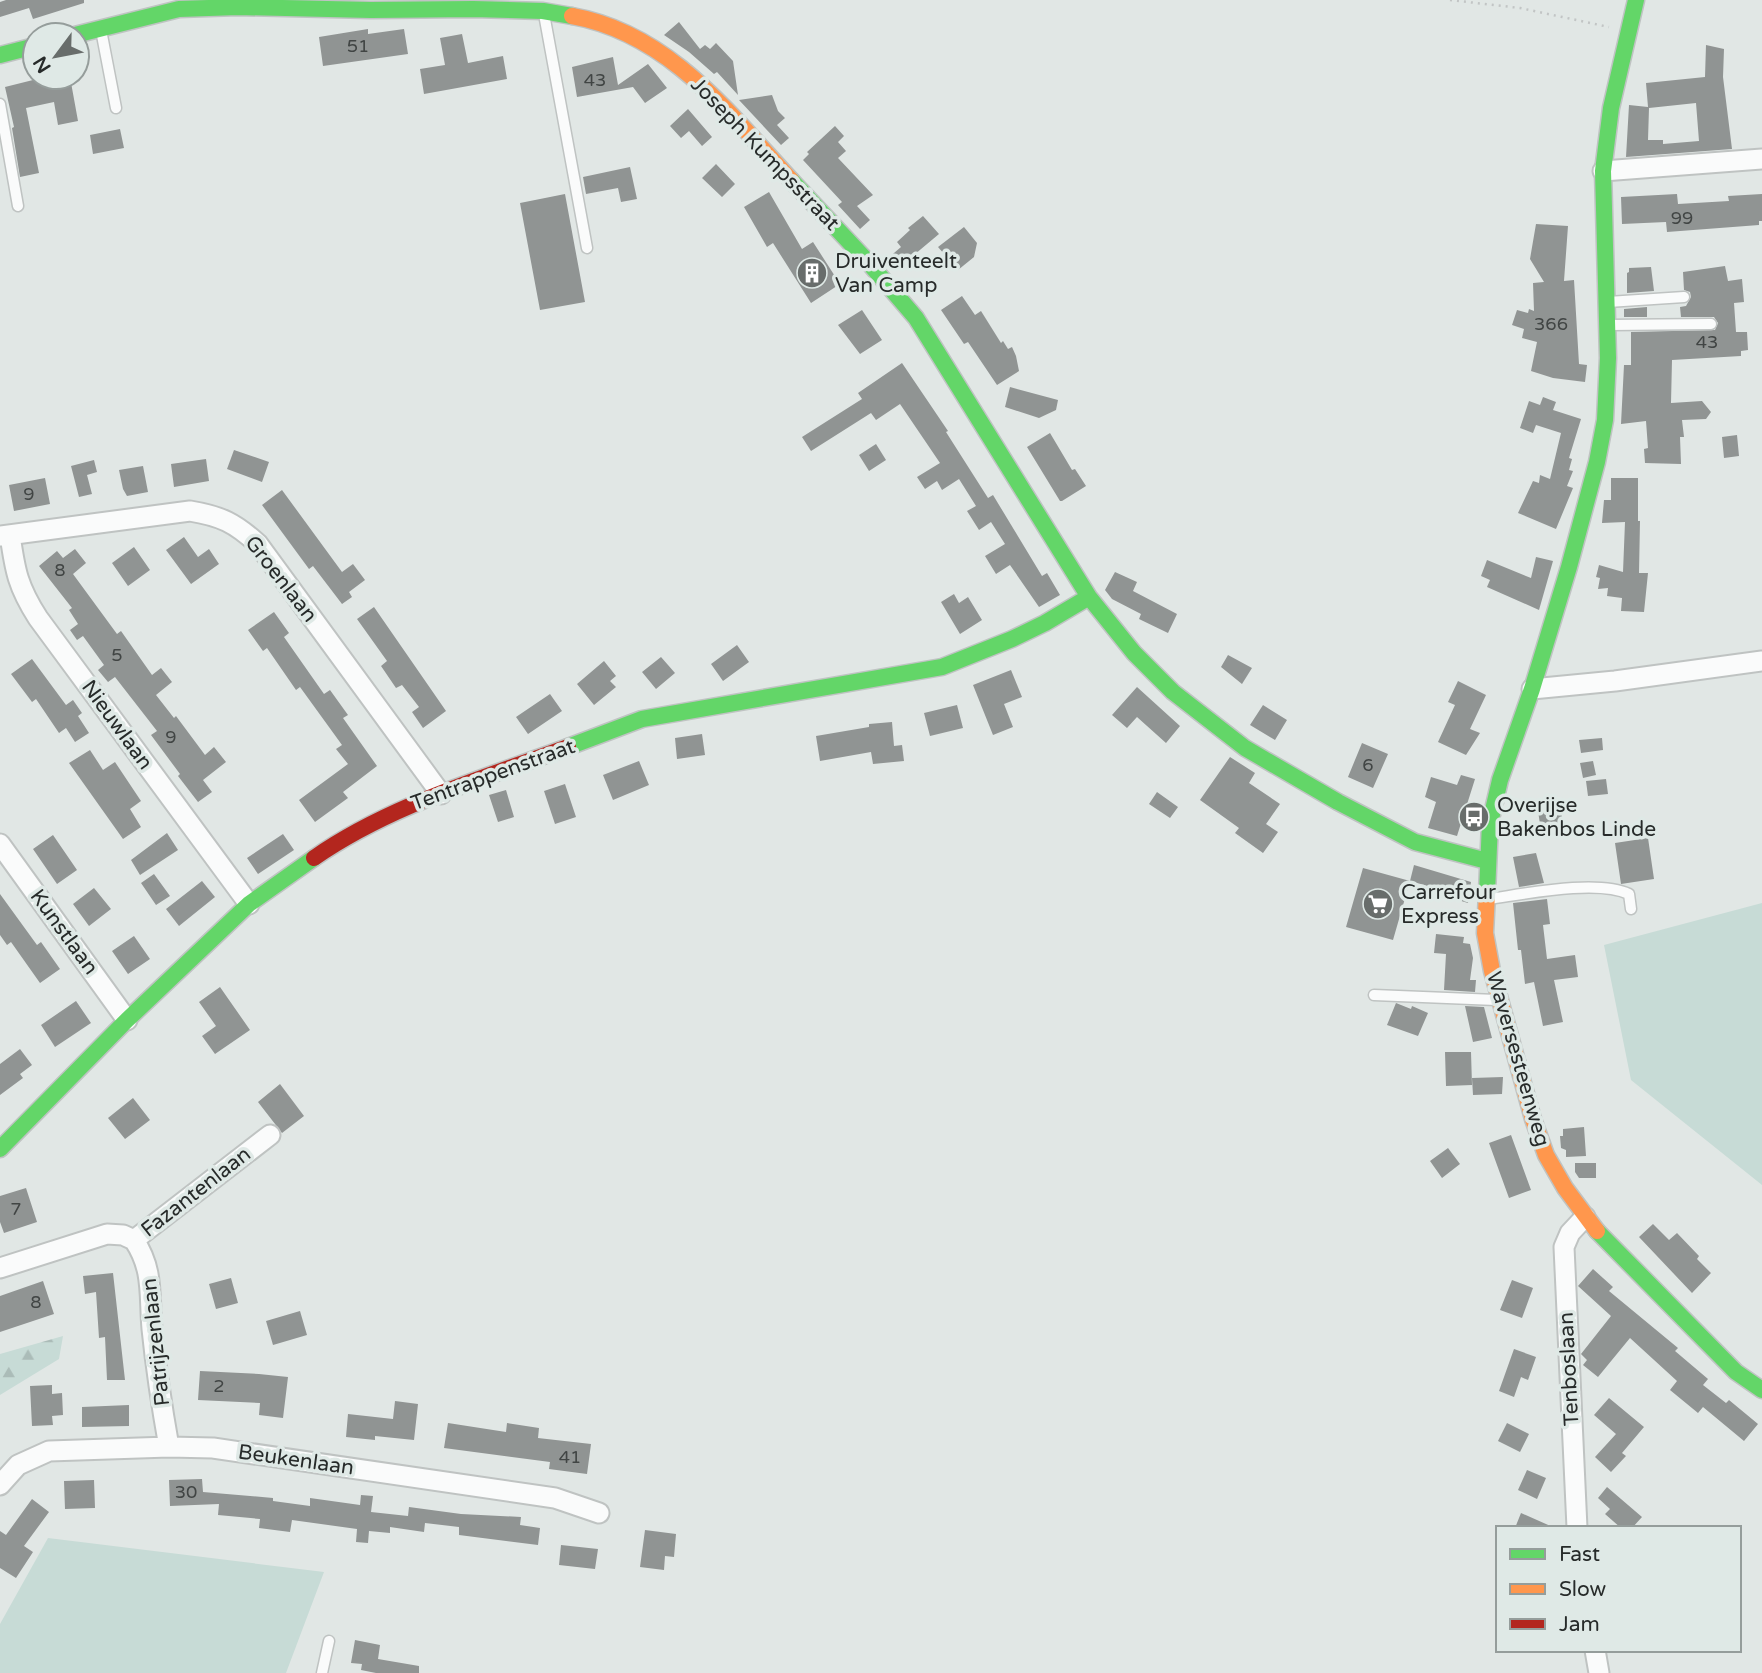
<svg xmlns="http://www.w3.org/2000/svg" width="1762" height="1673" viewBox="0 0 1762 1673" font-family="'Varela Round',sans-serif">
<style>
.grass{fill:#c7dbd6}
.forest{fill:url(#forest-firs)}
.building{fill:#909493;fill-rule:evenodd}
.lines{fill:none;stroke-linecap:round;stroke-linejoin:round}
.lane-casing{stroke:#bfc3c2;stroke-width:13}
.street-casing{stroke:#bfc3c2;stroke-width:23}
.fast-casing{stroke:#bfc3c2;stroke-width:19}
.slow-casing{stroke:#bfc3c2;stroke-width:19}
.jam-casing{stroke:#bfc3c2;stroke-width:19}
.path{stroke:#c2c5c5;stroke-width:2.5;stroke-dasharray:2 5;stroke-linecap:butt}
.lane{stroke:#fafbfb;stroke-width:10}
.street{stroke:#fafbfb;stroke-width:19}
.fast{stroke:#63d668;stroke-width:16}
.slow{stroke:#ff974d;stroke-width:16}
.jam{stroke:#b3261e;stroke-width:16}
.labels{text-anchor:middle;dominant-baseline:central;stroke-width:7;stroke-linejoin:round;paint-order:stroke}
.number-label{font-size:18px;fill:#414544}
.street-label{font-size:21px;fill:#272b2a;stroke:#dfe9e6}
.poi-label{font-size:21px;fill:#272b2a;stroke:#dfe9e6;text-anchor:start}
</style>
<defs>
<pattern id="forest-firs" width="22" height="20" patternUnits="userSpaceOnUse" patternTransform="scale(1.75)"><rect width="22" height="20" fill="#c7dbd6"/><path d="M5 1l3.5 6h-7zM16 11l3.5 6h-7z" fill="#abbcb8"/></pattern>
</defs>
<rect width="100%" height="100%" fill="#e1e7e5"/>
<path class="grass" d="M 1762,903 L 1762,1185 L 1631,1080 L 1604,945 Z
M 48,1538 L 324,1572 L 286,1673 L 0,1673 L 0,1624 Z"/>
<path class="forest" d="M 63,1336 L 59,1359 L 0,1395 L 0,1354 Z"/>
<path class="building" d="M 6,0 L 84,0 L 84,3 L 33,19 L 29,8 L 0,17 L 0,2 Z
M 679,22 L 700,49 L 705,45 L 710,49 L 716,43 L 733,61 L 738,95 L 717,72 L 714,74 L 689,52 L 664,35 Z
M 368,29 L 368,34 L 404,29 L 408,54 L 323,66 L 319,37 Z
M 462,34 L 468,63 L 503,56 L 507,79 L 424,94 L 420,69 L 445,65 L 440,38 Z
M 1706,45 L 1724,49 L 1723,77 L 1732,149 L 1626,157 L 1629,105 L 1648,107 L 1646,83 L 1705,77 ZM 1696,103 L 1699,141 L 1663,144 L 1663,140 L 1648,140 L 1649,108 Z
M 613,57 L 618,85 L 648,64 L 667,88 L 645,103 L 633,87 L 577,97 L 572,67 Z
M 45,77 L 70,77 L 78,121 L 58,125 L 54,102 L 26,108 L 39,173 L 20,177 L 12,128 L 14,127 L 5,87 Z
M 772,95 L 778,111 L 785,118 L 777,125 L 789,138 L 781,145 L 739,100 Z
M 688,109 L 712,137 L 702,146 L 689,131 L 681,138 L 670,126 Z
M 835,126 L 844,136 L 838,142 L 846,151 L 838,158 L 873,195 L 857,206 L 870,220 L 860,229 L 838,205 L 842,202 L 803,160 L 809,154 L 807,152 Z
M 120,129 L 124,148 L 93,154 L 90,135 Z
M 716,164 L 735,184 L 722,197 L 702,178 Z
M 630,167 L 637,199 L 621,202 L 618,188 L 586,194 L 583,177 Z
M 769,192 L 802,249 L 813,242 L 840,284 L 811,303 L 773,243 L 767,247 L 744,207 Z
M 565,194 L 585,302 L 540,310 L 520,203 Z
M 1677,194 L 1678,204 L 1729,201 L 1728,196 L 1762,194 L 1762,221 L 1759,221 L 1759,225 L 1667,232 L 1666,222 L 1622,224 L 1621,197 Z
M 923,216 L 939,234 L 896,270 L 887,259 L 901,247 L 897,242 L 910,230 L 908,228 Z
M 1536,224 L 1568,226 L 1564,281 L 1574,280 L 1579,364 L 1587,365 L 1585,382 L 1553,378 L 1531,371 L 1537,342 L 1522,338 L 1524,329 L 1512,325 L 1517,310 L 1528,313 L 1529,309 L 1534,311 L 1533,283 L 1544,282 L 1530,259 Z
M 964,227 L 977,243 L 974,257 L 958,270 L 938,247 Z
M 1725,266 L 1728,281 L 1742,279 L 1744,302 L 1734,303 L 1736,332 L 1747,332 L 1748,350 L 1741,351 L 1741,356 L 1672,360 L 1671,403 L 1702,401 L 1711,412 L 1706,419 L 1682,420 L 1684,437 L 1680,437 L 1681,464 L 1645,463 L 1644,449 L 1648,448 L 1646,421 L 1621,424 L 1624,365 L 1631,365 L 1631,332 L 1715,330 L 1718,323 L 1714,317 L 1681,317 L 1680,307 L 1686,306 L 1691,297 L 1690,292 L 1684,290 L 1683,272 Z
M 1651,267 L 1654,291 L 1627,293 L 1627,273 L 1629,272 L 1629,268 Z
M 962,296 L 975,315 L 981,311 L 1001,343 L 1003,341 L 1008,349 L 1012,347 L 1016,356 L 1019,371 L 997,385 L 968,342 L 964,344 L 941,310 Z
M 1647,307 L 1647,317 L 1624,317 L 1624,309 Z
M 862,310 L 882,340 L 860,354 L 838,325 Z
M 902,363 L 948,431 L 946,432 L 988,498 L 993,495 L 1042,576 L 1047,573 L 1060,595 L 1039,607 L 1010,565 L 996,574 L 985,556 L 1005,544 L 991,522 L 979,530 L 967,511 L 976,506 L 959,479 L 942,490 L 937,481 L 925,489 L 917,477 L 940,463 L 900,404 L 876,420 L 871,413 L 811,451 L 802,437 L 862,399 L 858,393 Z
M 1010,387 L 1058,400 L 1056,410 L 1039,418 L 1005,407 Z
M 1543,397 L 1556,402 L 1553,410 L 1581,419 L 1569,458 L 1572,459 L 1569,470 L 1573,471 L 1567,486 L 1573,488 L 1556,529 L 1518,513 L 1533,481 L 1539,483 L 1540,475 L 1550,479 L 1561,433 L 1536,425 L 1533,433 L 1520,428 L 1529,401 L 1540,405 Z
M 1050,433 L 1072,470 L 1075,469 L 1086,486 L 1062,501 L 1060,501 L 1027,447 Z
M 1737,435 L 1739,456 L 1724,458 L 1722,437 Z
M 876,444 L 886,460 L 869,471 L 859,455 Z
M 234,450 L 269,462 L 262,482 L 227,469 Z
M 206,459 L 209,481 L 174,487 L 171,464 Z
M 94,460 L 97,472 L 87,475 L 92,494 L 79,497 L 71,466 Z
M 143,466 L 148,492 L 127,496 L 123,489 L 119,470 Z
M 45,478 L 50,504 L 14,511 L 9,485 Z
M 1611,478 L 1638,478 L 1638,521 L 1640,521 L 1639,573 L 1648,573 L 1644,612 L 1621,611 L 1622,598 L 1607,596 L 1608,588 L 1598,589 L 1600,578 L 1596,577 L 1599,565 L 1623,572 L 1625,522 L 1602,523 L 1604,500 L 1611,500 Z
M 282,490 L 342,572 L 353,564 L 365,580 L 349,592 L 352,597 L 342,604 L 313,566 L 309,569 L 262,505 Z
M 184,537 L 198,557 L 209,549 L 219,564 L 191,584 L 166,550 Z
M 134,547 L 150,570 L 128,586 L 112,563 Z
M 75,549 L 86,563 L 73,574 L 117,634 L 121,631 L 152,675 L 161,668 L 172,682 L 156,695 L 174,718 L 176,716 L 205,755 L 214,747 L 226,762 L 203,780 L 212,792 L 198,802 L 178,776 L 180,774 L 151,735 L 157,731 L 115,677 L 108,682 L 98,670 L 104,665 L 83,636 L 77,640 L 70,630 L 78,624 L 69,610 L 72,608 L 39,566 L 57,551 L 63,558 Z
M 1536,557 L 1553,561 L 1539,610 L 1487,587 L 1490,580 L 1481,576 L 1487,560 L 1531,578 Z
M 1115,572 L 1137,582 L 1133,591 L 1177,614 L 1168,633 L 1139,619 L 1141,614 L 1112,599 L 1105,590 Z
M 954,594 L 959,603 L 968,597 L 982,620 L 960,634 L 941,602 Z
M 374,607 L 446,711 L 423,728 L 412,712 L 419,707 L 402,685 L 396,688 L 381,666 L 387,661 L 357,619 Z
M 274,612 L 289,633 L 284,637 L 324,694 L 330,690 L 348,715 L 343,718 L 377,766 L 343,792 L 348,798 L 315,822 L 299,800 L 348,764 L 336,749 L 342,745 L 300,687 L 296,690 L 267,648 L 263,651 L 248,630 Z
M 737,645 L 749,662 L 723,681 L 711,664 Z
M 1228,655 L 1252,668 L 1242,684 L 1221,667 Z
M 661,657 L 675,673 L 656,689 L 642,672 Z
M 32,659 L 66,705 L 73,700 L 82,713 L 78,716 L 89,733 L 75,742 L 66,728 L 59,733 L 36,699 L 32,702 L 11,674 Z
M 604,661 L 616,676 L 610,681 L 616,687 L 594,705 L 577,684 Z
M 1011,670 L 1022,697 L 1004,704 L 1013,727 L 993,735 L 973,685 Z
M 1458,681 L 1486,695 L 1470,729 L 1480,733 L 1466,755 L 1438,742 L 1455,705 L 1448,702 Z
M 1137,687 L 1180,726 L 1166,743 L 1137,717 L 1127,728 L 1112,715 Z
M 550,694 L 562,711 L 528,734 L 516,717 Z
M 957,705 L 963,728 L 930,736 L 924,713 Z
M 1263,705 L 1287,720 L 1275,740 L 1250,725 Z
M 892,722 L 894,746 L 902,745 L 904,761 L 873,764 L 871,752 L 820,761 L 816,736 L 869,727 L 869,724 Z
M 702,734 L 705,755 L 677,759 L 675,738 Z
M 1602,738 L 1603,750 L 1581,753 L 1579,740 Z
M 1362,743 L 1388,754 L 1373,788 L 1348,777 Z
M 90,750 L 103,770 L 115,762 L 141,801 L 130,809 L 141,827 L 123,839 L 69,763 Z
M 1230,757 L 1255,773 L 1249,783 L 1280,804 L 1266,824 L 1278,832 L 1263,853 L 1235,833 L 1239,828 L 1200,800 Z
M 639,761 L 649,785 L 613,800 L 603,775 Z
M 1593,761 L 1596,775 L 1583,778 L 1580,763 Z
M 1461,775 L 1475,779 L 1457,836 L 1428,828 L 1436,802 L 1425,797 L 1431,777 L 1457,785 Z
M 1606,779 L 1608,794 L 1588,796 L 1586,781 Z
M 565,784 L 576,817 L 555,824 L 544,791 Z
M 506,790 L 514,817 L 498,822 L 489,795 Z
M 1157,792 L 1178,807 L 1170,818 L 1149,804 Z
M 1560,801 L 1563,828 L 1541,831 L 1537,804 Z
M 167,833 L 178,850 L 140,875 L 131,860 Z
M 283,834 L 294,850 L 258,874 L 247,858 Z
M 53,835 L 77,870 L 57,884 L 33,849 Z
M 1648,838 L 1654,879 L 1621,884 L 1615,843 Z
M 1536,853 L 1544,883 L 1519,887 L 1513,857 Z
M 1414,865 L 1471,882 L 1468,903 L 1448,897 L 1449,892 L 1410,881 L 1393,940 L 1346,927 L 1363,868 L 1410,881 Z
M 154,874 L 170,896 L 156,905 L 141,883 Z
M 202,881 L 215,897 L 179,926 L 166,909 Z
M 94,888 L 111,909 L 89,926 L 73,904 Z
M 0,894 L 37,945 L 41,942 L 60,969 L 40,983 L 11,942 L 7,945 L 0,935 Z
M 1547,899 L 1550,924 L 1543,925 L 1547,959 L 1575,955 L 1578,977 L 1554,980 L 1563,1022 L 1543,1026 L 1534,982 L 1525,984 L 1521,950 L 1518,950 L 1513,903 Z
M 1436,934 L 1464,937 L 1463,943 L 1470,944 L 1473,958 L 1470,980 L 1476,980 L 1475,992 L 1444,990 L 1446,954 L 1434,953 Z
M 134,936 L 150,959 L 128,974 L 112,951 Z
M 220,987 L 250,1030 L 215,1054 L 202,1036 L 216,1026 L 199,1002 Z
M 76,1001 L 91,1023 L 55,1047 L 41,1025 Z
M 1396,1003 L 1411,1009 L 1412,1006 L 1428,1013 L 1418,1036 L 1387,1025 Z
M 1465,1006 L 1484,1007 L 1492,1038 L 1473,1042 Z
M 20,1049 L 32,1065 L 20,1074 L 23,1078 L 0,1095 L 0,1064 Z
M 1445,1052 L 1471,1052 L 1472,1085 L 1446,1086 Z
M 1503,1077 L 1502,1094 L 1473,1095 L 1472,1078 Z
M 280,1084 L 304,1116 L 282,1133 L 258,1102 Z
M 133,1098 L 150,1120 L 125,1139 L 108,1118 Z
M 1584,1127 L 1586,1156 L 1566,1157 L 1566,1150 L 1561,1148 L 1560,1136 L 1563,1136 L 1563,1129 Z
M 1511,1135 L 1531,1190 L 1509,1198 L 1489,1143 Z
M 1448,1148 L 1460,1164 L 1442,1178 L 1430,1161 Z
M 1575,1163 L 1596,1163 L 1596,1178 L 1579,1178 L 1575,1172 Z
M 26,1188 L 37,1222 L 4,1233 L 0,1222 L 0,1196 Z
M 1653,1224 L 1669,1240 L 1677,1233 L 1699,1256 L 1697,1259 L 1711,1273 L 1692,1293 L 1639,1237 Z
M 1593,1269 L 1613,1287 L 1609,1291 L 1678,1348 L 1675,1351 L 1708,1379 L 1703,1385 L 1726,1403 L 1729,1400 L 1758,1424 L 1744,1441 L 1703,1407 L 1698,1413 L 1670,1390 L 1677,1381 L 1630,1338 L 1598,1377 L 1583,1365 L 1587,1360 L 1581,1354 L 1611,1316 L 1578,1286 Z
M 113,1273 L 125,1380 L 107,1380 L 105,1337 L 99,1338 L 96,1292 L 85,1294 L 83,1276 Z
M 231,1278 L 238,1303 L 216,1309 L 209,1284 Z
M 1512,1280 L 1533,1288 L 1522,1318 L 1500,1310 Z
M 43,1281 L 54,1314 L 0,1332 L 0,1296 Z
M 300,1311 L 307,1335 L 273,1345 L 266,1321 Z
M 1514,1349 L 1536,1357 L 1528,1380 L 1521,1377 L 1514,1397 L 1499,1391 Z
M 200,1371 L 259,1374 L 288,1377 L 283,1418 L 259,1415 L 260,1403 L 198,1400 Z
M 52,1385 L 52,1394 L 62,1393 L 63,1415 L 52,1416 L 53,1425 L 32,1426 L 30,1386 Z
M 1609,1398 L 1644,1427 L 1622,1453 L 1626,1456 L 1611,1472 L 1595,1457 L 1616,1434 L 1594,1415 Z
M 395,1401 L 418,1404 L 414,1440 L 375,1436 L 375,1440 L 346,1437 L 348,1414 L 393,1419 Z
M 129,1405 L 129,1426 L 82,1427 L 82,1407 Z
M 448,1423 L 506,1432 L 507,1423 L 539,1428 L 538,1438 L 591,1444 L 587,1474 L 549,1469 L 550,1462 L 444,1448 Z
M 1507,1423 L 1529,1434 L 1520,1452 L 1498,1441 Z
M 1527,1470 L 1546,1478 L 1537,1499 L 1518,1490 Z
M 202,1479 L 203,1492 L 273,1498 L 273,1501 L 310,1506 L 310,1498 L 360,1505 L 361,1495 L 373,1496 L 371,1512 L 408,1516 L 409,1507 L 461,1514 L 521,1517 L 520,1525 L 540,1528 L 538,1545 L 459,1535 L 459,1527 L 425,1523 L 424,1532 L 390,1527 L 390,1533 L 369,1531 L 368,1543 L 356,1542 L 357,1529 L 292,1520 L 290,1532 L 259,1528 L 260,1519 L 218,1515 L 219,1504 L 170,1506 L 169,1480 Z
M 94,1480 L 95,1508 L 65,1509 L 64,1481 Z
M 1607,1487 L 1642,1517 L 1632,1528 L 1621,1528 L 1605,1514 L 1610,1509 L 1598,1498 Z
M 32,1499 L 49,1512 L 24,1546 L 33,1552 L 16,1578 L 0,1568 L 0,1531 L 6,1535 Z
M 1521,1513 L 1555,1528 L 1515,1528 Z
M 645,1530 L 676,1534 L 674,1557 L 665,1556 L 664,1570 L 640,1567 Z
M 561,1545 L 598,1549 L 595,1569 L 559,1565 Z
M 355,1640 L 380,1645 L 378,1659 L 419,1666 L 419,1673 L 376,1673 L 361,1670 L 362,1664 L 351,1663 Z"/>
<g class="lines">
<g class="lane-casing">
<path id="lane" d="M 544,14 L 587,248
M 101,30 L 116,108
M 0,104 L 18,206
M 1608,302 L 1684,297
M 1610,325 L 1711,324
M 1489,899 C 1525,894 1597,879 1629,894 L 1631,909
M 1374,995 L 1496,1000
M 322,1673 L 329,1641"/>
</g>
<g class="street-casing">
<path id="street" d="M 1603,171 L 1762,159
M 10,535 C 15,571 18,587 38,618 L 249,904
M 0,536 L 190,511 C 221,516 235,523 258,544 L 441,794
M 1532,689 L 1615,681 L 1762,661
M 0,844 L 127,1020
M 134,1240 C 154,1270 149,1295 152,1329 C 156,1368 162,1408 169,1447
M 0,1268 L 107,1234 L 123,1235 L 134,1240 L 270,1135
M 0,1485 L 18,1465 L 49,1451 L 169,1447 L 213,1448 L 555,1498 L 599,1513
M 1577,1528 L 1564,1247 L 1570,1233 L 1585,1217
M 1595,1650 L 1599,1673"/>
</g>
<g class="fast-casing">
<path id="fast" d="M 75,35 L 179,9 L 238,7 L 371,10 L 473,9 L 543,11 L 572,16
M 0,55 L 35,46
M 791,180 L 869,263 L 916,318 L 1089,597 L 1134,653 L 1173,692 L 1245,748 L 1338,802 L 1415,842 L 1487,861
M 568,747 L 642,719 L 942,667 L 1012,639 L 1045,623 L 1089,597
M 1487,893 L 1490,823 L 1500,780 L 1532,689 L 1569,567 L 1597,462 L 1605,420 L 1608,358 L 1603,171 L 1611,108 L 1636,0
M 0,1149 L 127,1020 L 249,904 L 314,858
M 1597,1231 L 1736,1372 L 1762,1390"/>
</g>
<g class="slow-casing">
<path id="slow" d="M 572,16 C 668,33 728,112 791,180
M 1487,893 L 1485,933 L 1492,971 L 1533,1119 L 1546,1155 L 1565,1188 L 1597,1231"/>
</g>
<g class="jam-casing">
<path id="jam" d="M 314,858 C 390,805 482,779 568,747"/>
</g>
<path class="path" d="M 1450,0 L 1520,8 L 1609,27"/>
<use href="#lane" class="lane"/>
<use href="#street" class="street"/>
<use href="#fast" class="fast"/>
<use href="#slow" class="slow"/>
<use href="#jam" class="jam"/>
</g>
<defs>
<g id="building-disc" transform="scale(1.575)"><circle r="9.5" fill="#686d6b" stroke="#dfe9e6"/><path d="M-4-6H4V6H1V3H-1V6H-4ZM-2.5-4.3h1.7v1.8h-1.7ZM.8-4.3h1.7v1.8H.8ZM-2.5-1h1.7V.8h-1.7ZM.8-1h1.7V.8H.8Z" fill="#fff"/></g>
<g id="bus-disc" transform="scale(1.575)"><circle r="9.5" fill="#686d6b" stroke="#dfe9e6"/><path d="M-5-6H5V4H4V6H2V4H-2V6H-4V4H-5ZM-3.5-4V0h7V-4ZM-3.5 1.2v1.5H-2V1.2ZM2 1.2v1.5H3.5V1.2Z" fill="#fff"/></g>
<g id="supermarket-disc" transform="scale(1.575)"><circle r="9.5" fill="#686d6b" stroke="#dfe9e6"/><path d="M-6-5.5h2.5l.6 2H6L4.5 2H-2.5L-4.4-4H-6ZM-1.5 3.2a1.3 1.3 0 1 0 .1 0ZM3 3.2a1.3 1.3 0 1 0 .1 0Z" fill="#fff"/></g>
</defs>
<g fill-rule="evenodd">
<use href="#building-disc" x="812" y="273"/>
<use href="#bus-disc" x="1474" y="817"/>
<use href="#supermarket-disc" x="1378" y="904"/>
</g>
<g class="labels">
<g class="number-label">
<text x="358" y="46">51</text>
<text x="595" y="80">43</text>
<text x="1682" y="218">99</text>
<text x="1551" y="324">366</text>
<text x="1707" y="342">43</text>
<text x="29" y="494">9</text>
<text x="60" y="570">8</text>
<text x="117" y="655">5</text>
<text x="171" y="737">9</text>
<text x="1368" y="765">6</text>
<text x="16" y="1209">7</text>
<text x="36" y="1302">8</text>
<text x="219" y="1386">2</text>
<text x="570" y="1457">41</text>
<text x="186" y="1492">30</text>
</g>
<g class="street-label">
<text transform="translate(765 154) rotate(46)">Joseph Kumpsstraat</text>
<text transform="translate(281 579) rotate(52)">Groenlaan</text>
<text transform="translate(117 725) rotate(54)">Nieuwlaan</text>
<text transform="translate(493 775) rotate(-20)">Tentrappenstraat</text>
<text transform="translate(64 932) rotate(54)">Kunstlaan</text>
<text transform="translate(1518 1059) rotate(74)">Waversesteenweg</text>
<text transform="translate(196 1192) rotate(-38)">Fazantenlaan</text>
<text transform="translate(156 1342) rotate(-96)">Patrijzenlaan</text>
<text transform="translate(1569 1369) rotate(-93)">Tenboslaan</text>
<text transform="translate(296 1460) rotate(8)">Beukenlaan</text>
</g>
<g class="poi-label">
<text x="835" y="261">Druiventeelt<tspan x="835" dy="24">Van Camp</tspan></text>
<text x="1497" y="805">Overijse<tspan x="1497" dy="24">Bakenbos Linde</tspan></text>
<text x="1401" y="892">Carrefour<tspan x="1401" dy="24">Express</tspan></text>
</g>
</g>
<rect x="1496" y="1526" width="245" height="126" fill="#dfe9e6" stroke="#959d9b" stroke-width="2"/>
<rect x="1510" y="1549" width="35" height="10" fill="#63d668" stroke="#959d9b" stroke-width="2"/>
<text x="1559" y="1561" font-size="21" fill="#272b2a">Fast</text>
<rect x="1510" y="1584" width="35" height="10" fill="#ff974d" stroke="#959d9b" stroke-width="2"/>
<text x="1559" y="1596" font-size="21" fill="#272b2a">Slow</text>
<rect x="1510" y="1619" width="35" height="10" fill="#b3261e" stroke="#959d9b" stroke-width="2"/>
<text x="1559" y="1631" font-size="21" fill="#272b2a">Jam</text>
<g transform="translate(56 56) rotate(238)"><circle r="33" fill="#dfe9e6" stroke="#959d9b" stroke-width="2"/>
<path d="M0-5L12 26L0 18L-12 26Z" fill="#686d6b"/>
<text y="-10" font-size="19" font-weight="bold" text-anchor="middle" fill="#272b2a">N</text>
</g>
</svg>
